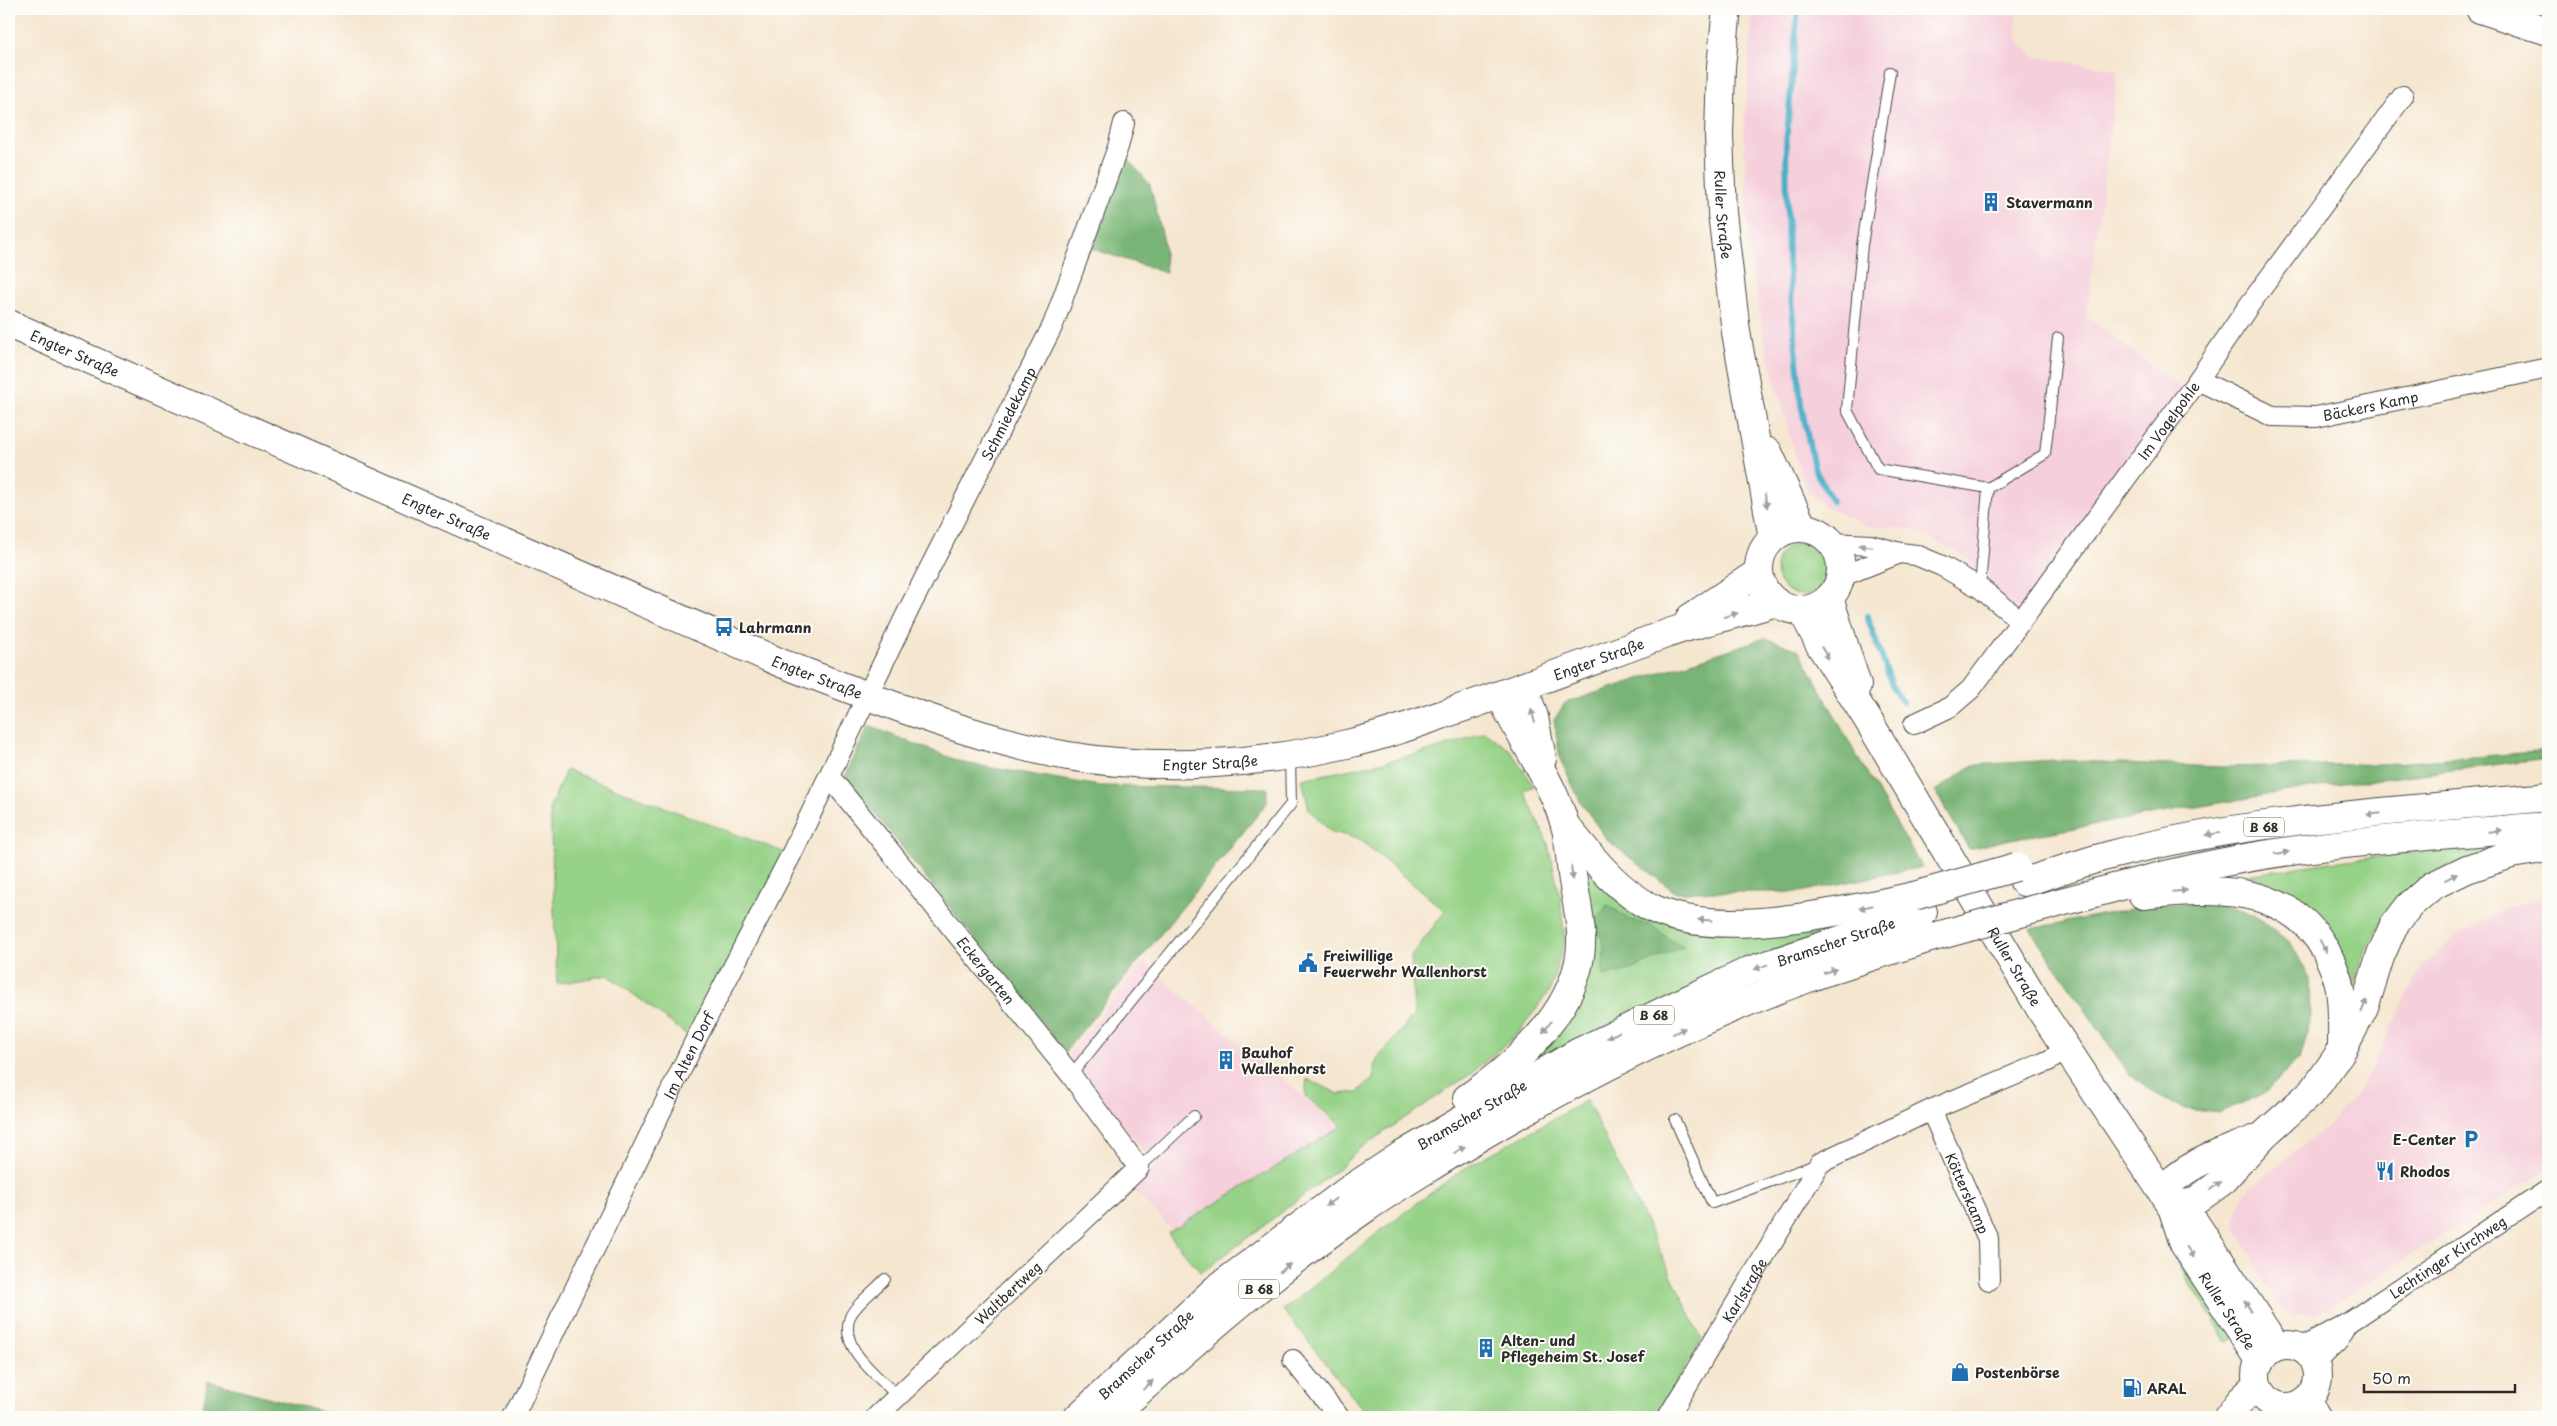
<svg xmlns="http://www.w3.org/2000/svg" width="2557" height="1426" viewBox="0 0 2557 1426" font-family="'Playpen Sans',sans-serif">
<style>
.built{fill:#f5cfdb}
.green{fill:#96d287;stroke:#607e59}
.forest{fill:#78b474;stroke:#527050}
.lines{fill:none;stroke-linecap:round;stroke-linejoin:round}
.stream{stroke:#48afc7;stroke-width:6}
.lane-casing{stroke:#494744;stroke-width:12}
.street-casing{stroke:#494744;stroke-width:22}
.secondary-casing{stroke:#494744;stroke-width:30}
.highway-casing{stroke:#494744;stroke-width:30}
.lane{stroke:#fff;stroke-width:10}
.street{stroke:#fff;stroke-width:20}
.secondary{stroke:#fff;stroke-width:28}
.highway{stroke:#fff;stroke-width:28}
.highway-bridge-casing{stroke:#494744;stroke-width:30;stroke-linecap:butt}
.highway-bridge{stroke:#fff;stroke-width:28}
.oneway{fill:#a0a0a0}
.labels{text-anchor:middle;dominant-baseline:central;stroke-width:4;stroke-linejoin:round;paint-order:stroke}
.shield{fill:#fdfcf7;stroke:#6a6a68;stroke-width:1}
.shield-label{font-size:12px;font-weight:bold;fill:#2b2b2b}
.poi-label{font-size:14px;font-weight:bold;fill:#2b2b2b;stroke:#fdfcf7;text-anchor:start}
.street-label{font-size:14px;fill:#2b2b2b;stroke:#fdfcf7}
</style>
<rect width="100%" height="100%" fill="#fdfcf7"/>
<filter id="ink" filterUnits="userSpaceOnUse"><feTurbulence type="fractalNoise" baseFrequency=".02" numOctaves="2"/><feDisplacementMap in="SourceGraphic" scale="10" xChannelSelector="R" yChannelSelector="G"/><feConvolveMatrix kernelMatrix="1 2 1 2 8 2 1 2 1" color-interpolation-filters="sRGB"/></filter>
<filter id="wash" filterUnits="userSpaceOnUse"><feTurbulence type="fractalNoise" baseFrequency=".0096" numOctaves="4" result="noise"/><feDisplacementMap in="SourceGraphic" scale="20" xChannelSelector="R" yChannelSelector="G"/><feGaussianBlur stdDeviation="1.12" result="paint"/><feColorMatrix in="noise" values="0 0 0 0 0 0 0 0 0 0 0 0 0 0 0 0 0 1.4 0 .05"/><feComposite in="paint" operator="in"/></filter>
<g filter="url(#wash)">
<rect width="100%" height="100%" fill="#f5e6cf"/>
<path class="built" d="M 1753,9 L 2010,9 L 2016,14 L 2017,39 L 2034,56 L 2118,70 L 2086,316 L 2188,394 L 2021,621 L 1980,588 L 1968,558 L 1912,529 L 1866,526 L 1823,505 L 1806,488 L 1798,466 L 1765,343 L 1748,240 L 1744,128 Z
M 2548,896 L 2548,1168 L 2346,1297 L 2312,1314 L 2291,1316 L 2278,1307 L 2235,1226 L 2239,1199 L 2276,1167 L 2330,1124 L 2360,1090 L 2423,965 L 2457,935 L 2509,907 Z
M 1143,962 L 1345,1132 L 1177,1235 L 1134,1190 L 1156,1166 L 1068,1055 Z"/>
<path class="green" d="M1776 569a26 26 0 1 1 52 0a26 26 0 1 1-52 0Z
M 1485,732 L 1510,750 L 1534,786 L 1524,791 L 1548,844 L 1560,897 L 1565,940 L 1550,990 L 1519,1032 L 1472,1073 L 1359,1149 L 1341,1167 L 1201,1273 L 1168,1233 L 1342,1126 L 1305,1096 L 1307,1079 L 1339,1094 L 1357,1092 L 1373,1079 L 1377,1059 L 1414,1015 L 1411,957 L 1445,911 L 1358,838 L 1331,832 L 1309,809 L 1302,779 L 1372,765 L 1440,748 Z
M 566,770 L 791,855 L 695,1041 L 608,975 L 557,984 L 550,807 Z
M 2530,841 L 2399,897 L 2367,946 L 2350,996 L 2285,895 L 2243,880 L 2247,875 L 2337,861 Z
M 1578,854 L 1674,926 L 1885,915 L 1508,1079 L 1557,1029 Z
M 1587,1100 L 1702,1339 L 1656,1417 L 1369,1417 L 1283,1310 L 1390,1223 L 1462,1170 Z
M 2178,1260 L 2235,1337 L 2227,1342 L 2176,1261 Z"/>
<path class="forest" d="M 1118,147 L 1150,185 L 1163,238 L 1166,273 L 1081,245 Z
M 1765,638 L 1799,650 L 1853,749 L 1922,867 L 1800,892 L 1675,892 L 1607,840 L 1580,801 L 1560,759 L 1554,720 L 1565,703 Z
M 869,726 L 964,763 L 1100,786 L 1267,788 L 1267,803 L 1065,1052 L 845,776 Z
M 2548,751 L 2548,758 L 2295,790 L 2006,840 L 1969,849 L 1935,791 L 1973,765 L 2054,760 L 2219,767 L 2382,764 Z
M 2156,904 L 2215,904 L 2253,914 L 2291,943 L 2310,979 L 2311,1016 L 2299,1059 L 2264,1094 L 2218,1113 L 2186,1109 L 2155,1095 L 2129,1074 L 2030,929 Z
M 1607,905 L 1631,920 L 1652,926 L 1672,941 L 1684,946 L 1630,970 L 1603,976 L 1604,945 L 1595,922 Z
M 208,1381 L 342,1417 L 201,1417 Z"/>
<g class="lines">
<path class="stream" d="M 1798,9 L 1786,145 L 1788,262 L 1801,404 L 1814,468 L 1832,501
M 1867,616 L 1893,688 L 1903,702"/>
</g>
</g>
<g filter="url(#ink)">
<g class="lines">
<g class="lane-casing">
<path id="lane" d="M 1890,72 L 1862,245 L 1847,410 L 1878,469 L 1988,488 L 1980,588
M 1988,488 L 2045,454 L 2058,338
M 1071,1075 L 1291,804 L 1290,756
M 1675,1120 L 1712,1203 L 1818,1164
M 1139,1168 L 1194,1116
M 885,1279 C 876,1289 854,1306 850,1317 C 838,1349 879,1376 898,1397"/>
</g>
<g class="street-casing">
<g id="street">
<path id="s1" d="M 2198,380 L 2272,416 L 2316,417 L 2548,368"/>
<path d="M 1832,543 L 1870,545 L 1900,553 L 1916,555 L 1942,566 L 1980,588 L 2021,621"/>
<path d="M 1840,577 L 1900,553"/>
<path id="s2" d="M 1914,724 L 1950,707 L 1971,689 L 2198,380 L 2250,304 L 2403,96"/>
<path id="s3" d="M 829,776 L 1071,1075 L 1139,1168 L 876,1417"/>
<path id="s4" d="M 1931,1110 L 1988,1239 L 1989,1280"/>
<path id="s5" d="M 2302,1348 L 2348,1323 L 2548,1190"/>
<path d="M 1293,1360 L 1339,1417"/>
<path d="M 2315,1363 L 2337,1342 L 2348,1323"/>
<path d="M 2310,1397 L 2321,1417"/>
<path d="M 2291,1407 L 2300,1417"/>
<path id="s6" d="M 513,1417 L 695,1041 L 791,855 L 909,609 L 1053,325 L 1118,147 L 1124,123"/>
<path id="s7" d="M 1668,1417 L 1820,1163 L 1931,1110 L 2048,1061 L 2066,1050"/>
</g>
</g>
<g class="secondary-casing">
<g id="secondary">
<path id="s8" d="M 1727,9 L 1721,66 L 1719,135 L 1722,213 L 1736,332 L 1773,538"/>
<path id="s9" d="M 9,324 L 781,663 C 874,698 969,738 1068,756 C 1159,771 1257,765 1347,744 C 1379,737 1410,726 1441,715 C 1517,690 1591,661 1666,634 C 1702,621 1740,614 1776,602"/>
<path d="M 1768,452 L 1803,528"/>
<circle cx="1800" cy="569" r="41"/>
<path d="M 1829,598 L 1857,685"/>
<path id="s10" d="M 1802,610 L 1820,645 L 1868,720 L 2044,1015 L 2172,1207 L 2184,1244 L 2260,1360"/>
<path d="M 1690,618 L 1759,572"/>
<path d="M 2172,1207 L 2195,1223 L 2276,1346"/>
<circle cx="2287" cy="1376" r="31"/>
<path d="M 2228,1417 L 2240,1401 L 2257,1385"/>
</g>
</g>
<g class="highway-casing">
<g id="highway">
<path d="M 2480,9 L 2548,31"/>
<path d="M 1524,687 L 1534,717 L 1542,759"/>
<path d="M 1565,825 C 1590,855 1616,890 1652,908 C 1717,941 1845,911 1914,896"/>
<path d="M 2024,882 C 2052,874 2079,863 2107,856 C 2250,818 2401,811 2548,797"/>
<path d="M 2143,895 C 2210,888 2289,882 2326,951 C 2332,963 2338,976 2340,990 C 2343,1008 2342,1028 2342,1047"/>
<path d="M 2035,909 C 2102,891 2167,873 2235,860 C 2338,841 2444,835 2548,826"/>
<path d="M 1467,1098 C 1519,1063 1585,1003 1581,934 C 1580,916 1576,898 1573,881 C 1570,863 1570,842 1565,825 C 1552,779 1520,739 1501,696"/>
<path d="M 2162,1192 C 2183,1164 2222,1153 2253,1140"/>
<path d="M 2172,1207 L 2194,1202 L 2220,1183 L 2264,1135 L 2314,1090 L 2342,1050 L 2364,1008 L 2380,957 L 2393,927 L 2409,906 L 2432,886 L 2467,869 L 2511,854 L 2548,848"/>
<path id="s11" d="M 1078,1417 L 1216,1289 L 1347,1191 L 1402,1155 L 1577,1053 L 1674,1006 L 1749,971 L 1923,912"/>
<path d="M 1111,1417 C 1192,1343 1275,1270 1366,1208 C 1395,1188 1426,1170 1456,1151 C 1567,1084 1681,1025 1803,980 C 1847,963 1892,950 1937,936"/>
</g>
</g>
<use href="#lane" class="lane"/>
<use href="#street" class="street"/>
<use href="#secondary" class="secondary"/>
<use href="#highway" class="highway"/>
<g class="highway-bridge-casing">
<path id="highway-bridge" d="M 1914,896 L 2016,867
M 1937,936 L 2035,909"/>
</g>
<use href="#highway-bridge" class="highway-bridge"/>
</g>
<defs><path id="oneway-solid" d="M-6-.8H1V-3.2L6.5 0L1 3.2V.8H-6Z" transform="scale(1.25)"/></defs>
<g class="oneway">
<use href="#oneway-solid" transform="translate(1766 501) rotate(81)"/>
<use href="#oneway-solid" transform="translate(1866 546) rotate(-175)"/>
<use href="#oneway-solid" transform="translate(1731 615) rotate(-16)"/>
<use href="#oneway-solid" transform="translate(1825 653) rotate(58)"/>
<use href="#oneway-solid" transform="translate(1533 716) rotate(-106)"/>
<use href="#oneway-solid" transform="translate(2374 814) rotate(174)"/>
<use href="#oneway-solid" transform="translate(2495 831) rotate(-5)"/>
<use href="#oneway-solid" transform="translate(2213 834) rotate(170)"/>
<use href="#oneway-solid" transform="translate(2282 853) rotate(-8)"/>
<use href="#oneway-solid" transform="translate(1572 873) rotate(82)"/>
<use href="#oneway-solid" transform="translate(2451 877) rotate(-26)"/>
<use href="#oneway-solid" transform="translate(2180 891) rotate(-5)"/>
<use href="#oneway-solid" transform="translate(1866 907) rotate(167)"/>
<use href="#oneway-solid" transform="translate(1705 920) rotate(-176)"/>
<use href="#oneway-solid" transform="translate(2323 946) rotate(62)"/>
<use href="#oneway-solid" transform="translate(1761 967) rotate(160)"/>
<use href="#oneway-solid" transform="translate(1830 971) rotate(-18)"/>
<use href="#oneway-solid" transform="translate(2364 1006) rotate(-68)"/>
<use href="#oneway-solid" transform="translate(1547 1027) rotate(127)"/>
<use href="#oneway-solid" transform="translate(1679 1031) rotate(-26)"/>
<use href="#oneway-solid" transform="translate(1613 1035) rotate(154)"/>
<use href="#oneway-solid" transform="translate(1459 1150) rotate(-32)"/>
<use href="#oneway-solid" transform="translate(2215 1186) rotate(-38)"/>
<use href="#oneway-solid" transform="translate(1331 1202) rotate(144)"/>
<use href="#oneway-solid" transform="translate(2190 1252) rotate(57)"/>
<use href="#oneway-solid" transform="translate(1285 1268) rotate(-39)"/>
<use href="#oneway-solid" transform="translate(2248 1306) rotate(-122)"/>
<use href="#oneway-solid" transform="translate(1148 1385) rotate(-42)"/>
</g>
</g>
<defs>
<g id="building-bare" transform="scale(1.5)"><path d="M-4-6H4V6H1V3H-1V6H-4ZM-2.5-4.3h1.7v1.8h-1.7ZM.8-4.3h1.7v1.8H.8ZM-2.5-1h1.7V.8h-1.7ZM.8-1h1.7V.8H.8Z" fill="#1f6fb2" stroke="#fdfcf7" stroke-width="2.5" paint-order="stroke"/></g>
<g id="bus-bare" transform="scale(1.5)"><path d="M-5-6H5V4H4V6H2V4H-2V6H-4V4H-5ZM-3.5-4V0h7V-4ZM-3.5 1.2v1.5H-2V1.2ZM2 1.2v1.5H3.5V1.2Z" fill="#1f6fb2" stroke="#fdfcf7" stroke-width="2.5" paint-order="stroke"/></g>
<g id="civic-bare" transform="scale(1.5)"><path d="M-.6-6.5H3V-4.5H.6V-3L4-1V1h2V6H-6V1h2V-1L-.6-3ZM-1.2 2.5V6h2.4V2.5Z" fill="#1f6fb2" stroke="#fdfcf7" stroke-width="2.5" paint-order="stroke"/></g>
<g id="parking-bare" transform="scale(1.5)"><path d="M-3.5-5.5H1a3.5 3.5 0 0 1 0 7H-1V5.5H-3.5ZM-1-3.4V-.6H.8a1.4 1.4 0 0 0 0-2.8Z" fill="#1f6fb2" stroke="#fdfcf7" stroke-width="2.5" paint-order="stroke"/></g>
<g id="restaurant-bare" transform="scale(1.5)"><path d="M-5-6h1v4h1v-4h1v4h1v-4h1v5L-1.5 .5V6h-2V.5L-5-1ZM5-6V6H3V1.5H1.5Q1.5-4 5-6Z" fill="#1f6fb2" stroke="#fdfcf7" stroke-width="2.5" paint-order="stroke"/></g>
<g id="shop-bare" transform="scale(1.5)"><path d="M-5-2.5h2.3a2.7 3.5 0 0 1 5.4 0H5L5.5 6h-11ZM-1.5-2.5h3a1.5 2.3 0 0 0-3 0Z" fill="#1f6fb2" stroke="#fdfcf7" stroke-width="2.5" paint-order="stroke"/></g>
<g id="fuel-bare" transform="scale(1.5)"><path d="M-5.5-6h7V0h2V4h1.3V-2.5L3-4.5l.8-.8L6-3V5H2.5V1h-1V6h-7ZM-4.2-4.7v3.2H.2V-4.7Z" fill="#1f6fb2" stroke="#fdfcf7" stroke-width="2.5" paint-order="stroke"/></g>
</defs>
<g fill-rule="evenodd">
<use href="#building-bare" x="1991" y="202"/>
<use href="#bus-bare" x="724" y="627"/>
<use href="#civic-bare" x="1308" y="963"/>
<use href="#building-bare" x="1226" y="1060"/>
<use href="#parking-bare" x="2471" y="1139"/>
<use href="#restaurant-bare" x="2385" y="1171"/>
<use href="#building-bare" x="1486" y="1348"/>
<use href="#shop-bare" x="1960" y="1372"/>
<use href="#fuel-bare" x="2132" y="1388"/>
</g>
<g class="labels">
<g class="shield">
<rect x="2244" y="817.5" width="40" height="19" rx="4"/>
<rect x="1634" y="1005.5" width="40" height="19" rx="4"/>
<rect x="1239" y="1279.5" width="40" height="19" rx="4"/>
</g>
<g class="shield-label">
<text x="2264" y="827">B 68</text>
<text x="1654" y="1015">B 68</text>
<text x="1259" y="1289">B 68</text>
</g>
<g class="poi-label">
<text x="2006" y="202">Stavermann</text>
<text x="739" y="627">Lahrmann</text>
<text x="1323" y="955">Freiwillige<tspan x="1323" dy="16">Feuerwehr Wallenhorst</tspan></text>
<text x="1241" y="1052">Bauhof<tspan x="1241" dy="16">Wallenhorst</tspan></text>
<text x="2456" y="1139" text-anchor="end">E-Center</text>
<text x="2400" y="1171">Rhodos</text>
<text x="1501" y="1340">Alten- und<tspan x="1501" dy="16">Pflegeheim St. Josef</tspan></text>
<text x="1975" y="1372">Postenbörse</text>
<text x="2147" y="1388">ARAL</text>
</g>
<g class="street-label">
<text stroke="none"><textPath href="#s8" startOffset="206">Ruller Straße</textPath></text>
<text stroke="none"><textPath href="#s9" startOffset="72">Engter Straße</textPath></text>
<text stroke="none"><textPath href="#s1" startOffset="182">Bäckers Kamp</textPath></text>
<text stroke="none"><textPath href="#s6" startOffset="1119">Schmiedekamp</textPath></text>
<text stroke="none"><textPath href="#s2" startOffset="401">Im Vogelpohle</textPath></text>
<text stroke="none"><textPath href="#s9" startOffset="478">Engter Straße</textPath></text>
<text stroke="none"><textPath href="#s9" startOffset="1692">Engter Straße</textPath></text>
<text stroke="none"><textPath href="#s9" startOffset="882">Engter Straße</textPath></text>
<text stroke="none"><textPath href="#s9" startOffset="1288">Engter Straße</textPath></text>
<text stroke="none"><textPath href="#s11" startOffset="902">Bramscher Straße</textPath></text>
<text stroke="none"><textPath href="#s10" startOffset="415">Ruller Straße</textPath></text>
<text stroke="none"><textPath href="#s3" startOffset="250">Eckergarten</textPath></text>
<text stroke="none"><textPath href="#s6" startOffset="402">Im Alten Dorf</textPath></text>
<text stroke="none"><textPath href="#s11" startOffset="498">Bramscher Straße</textPath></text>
<text stroke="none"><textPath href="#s4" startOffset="91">Kötterskamp</textPath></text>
<text stroke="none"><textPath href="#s5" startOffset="172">Lechtinger Kirchweg</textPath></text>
<text stroke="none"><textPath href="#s7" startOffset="148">Karlstraße</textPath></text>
<text transform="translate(1008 1293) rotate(-43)">Waltbertweg</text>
<text stroke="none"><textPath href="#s10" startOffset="821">Ruller Straße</textPath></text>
<text stroke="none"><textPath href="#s11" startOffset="92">Bramscher Straße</textPath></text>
</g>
</g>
<rect width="2557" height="1426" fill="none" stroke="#fdfcf7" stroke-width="30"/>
<path d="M2364 1384v8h151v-8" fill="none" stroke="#2b2b2b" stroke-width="2.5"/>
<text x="2372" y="1384" font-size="15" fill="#2b2b2b" stroke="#fdfcf7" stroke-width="4" paint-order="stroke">50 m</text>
</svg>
